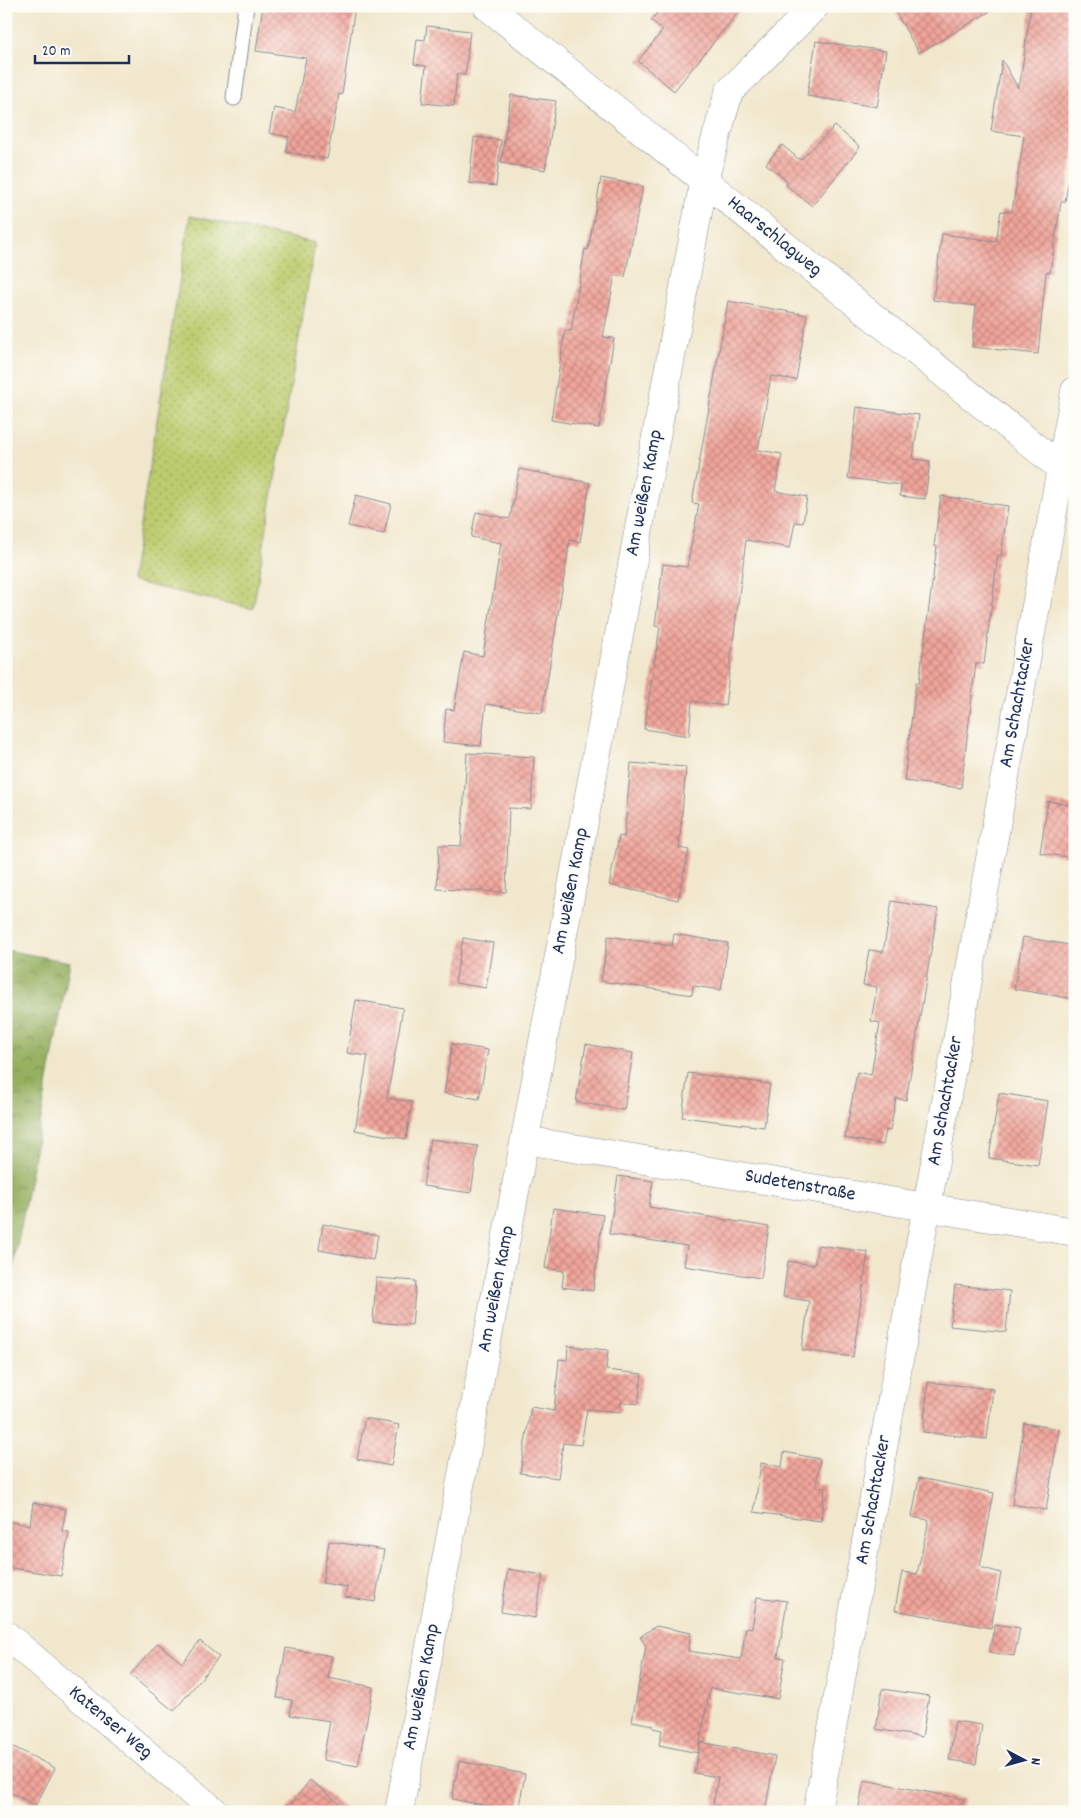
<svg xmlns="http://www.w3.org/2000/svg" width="1081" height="1818" viewBox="0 0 1081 1818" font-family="Dekko,sans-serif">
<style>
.grass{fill:url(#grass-dots);stroke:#6c7e66}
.forest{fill:url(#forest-crowns);stroke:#587060}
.building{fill:url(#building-cross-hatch)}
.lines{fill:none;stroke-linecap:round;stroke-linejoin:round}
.service-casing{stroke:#868b95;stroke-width:17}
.minor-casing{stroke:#868b95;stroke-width:29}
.service{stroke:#fff;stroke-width:15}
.minor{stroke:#fff;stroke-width:28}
.labels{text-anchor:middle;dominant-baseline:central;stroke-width:4;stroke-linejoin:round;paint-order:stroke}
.street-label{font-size:20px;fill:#1b2f5e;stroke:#fdfcf7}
</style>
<defs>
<pattern id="grass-dots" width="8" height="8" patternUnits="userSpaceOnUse" patternTransform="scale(1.25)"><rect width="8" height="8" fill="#bdcc6e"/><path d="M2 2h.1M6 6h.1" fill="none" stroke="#99a65e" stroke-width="1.8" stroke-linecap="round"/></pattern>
<pattern id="forest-crowns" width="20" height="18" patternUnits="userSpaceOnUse" patternTransform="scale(1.25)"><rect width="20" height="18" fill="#96b061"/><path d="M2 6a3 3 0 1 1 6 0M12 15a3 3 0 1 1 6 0" fill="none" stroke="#7a9053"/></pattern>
<pattern id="building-cross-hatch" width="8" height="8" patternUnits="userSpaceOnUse" patternTransform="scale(1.25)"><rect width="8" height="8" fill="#f2a59a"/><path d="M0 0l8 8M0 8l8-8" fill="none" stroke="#c38781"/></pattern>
</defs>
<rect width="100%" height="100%" fill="#fdfcf7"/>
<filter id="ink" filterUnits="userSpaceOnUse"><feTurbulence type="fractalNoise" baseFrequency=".02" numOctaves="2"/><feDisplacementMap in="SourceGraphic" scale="10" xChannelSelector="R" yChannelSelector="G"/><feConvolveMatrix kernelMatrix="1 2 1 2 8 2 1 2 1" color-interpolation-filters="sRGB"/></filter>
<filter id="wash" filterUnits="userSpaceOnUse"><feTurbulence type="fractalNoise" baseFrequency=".0096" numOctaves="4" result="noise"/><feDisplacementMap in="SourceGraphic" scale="20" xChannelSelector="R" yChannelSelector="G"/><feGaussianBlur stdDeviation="1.12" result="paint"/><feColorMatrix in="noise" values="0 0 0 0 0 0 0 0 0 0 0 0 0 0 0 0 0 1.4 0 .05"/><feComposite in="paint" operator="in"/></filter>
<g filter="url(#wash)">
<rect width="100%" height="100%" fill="#f1e7cc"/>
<path class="grass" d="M 190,216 L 315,243 L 253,609 L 131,581 Z"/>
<path class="forest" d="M 6,950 L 70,962 L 6,1307 Z"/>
<g id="blocks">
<path class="building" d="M 263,6 L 355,6 L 342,95 L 339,94 L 327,159 L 286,152 L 289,137 L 269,133 L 274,108 L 295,112 L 306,58 L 256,51 Z
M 663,6 L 743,6 L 674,91 L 638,61 L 663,30 L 651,20 Z
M 892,6 L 999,6 L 919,53 Z
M 1031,6 L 1075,6 L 1075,144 L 1065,202 L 1061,202 L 1050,272 L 1046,272 L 1038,354 L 972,347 L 976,306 L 933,300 L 942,234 L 996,241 L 1001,211 L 1012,212 L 1024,136 L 991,131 L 1002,60 L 1018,88 L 1018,83 L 1020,83 Z
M 427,26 L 470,31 L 465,75 L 457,74 L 454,106 L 422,103 L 426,66 L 414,64 L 417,39 L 425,40 Z
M 816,41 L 886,51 L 877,107 L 807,96 Z
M 511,95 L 556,101 L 545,170 L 501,163 Z
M 835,126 L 860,147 L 812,206 L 786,185 L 788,182 L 766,164 L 782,145 L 800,160 Z
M 474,137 L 501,140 L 496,186 L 469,183 Z
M 601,178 L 643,186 L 625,277 L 615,275 L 603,337 L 614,338 L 599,428 L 551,420 L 565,330 L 571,331 L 585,249 L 588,250 Z
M 728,301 L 807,315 L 796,380 L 771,376 L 758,450 L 782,454 L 775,491 L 807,497 L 803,523 L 795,522 L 790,548 L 746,540 L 725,706 L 692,701 L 689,736 L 644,729 L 660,627 L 655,626 L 663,564 L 687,567 L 699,504 L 692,503 Z
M 857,407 L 919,415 L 913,459 L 930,461 L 925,499 L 900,496 L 901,485 L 848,478 Z
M 519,469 L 590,483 L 580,542 L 570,540 L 542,713 L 486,704 L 481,746 L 443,742 L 446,709 L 454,710 L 464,652 L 483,656 L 501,543 L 471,537 L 476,512 L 510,519 Z
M 356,495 L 391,504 L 384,534 L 348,526 Z
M 941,496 L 1008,506 L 1001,556 L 998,555 L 984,664 L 976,663 L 961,788 L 904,781 L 916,682 L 919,683 L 937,546 L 934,546 Z
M 467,753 L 534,757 L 531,809 L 509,808 L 506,892 L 437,889 L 439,845 L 461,846 Z
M 631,763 L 686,767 L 679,848 L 689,850 L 678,900 L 609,885 L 619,836 L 624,837 Z
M 1048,801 L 1075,806 L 1075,858 L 1040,853 Z
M 892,901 L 938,909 L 906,1100 L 896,1098 L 890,1131 L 886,1130 L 883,1145 L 845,1138 L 857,1072 L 871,1075 L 880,1023 L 871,1021 L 877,987 L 863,985 L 869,950 L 883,952 Z
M 674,934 L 728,943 L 721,990 L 693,986 L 692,995 L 601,981 L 608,936 L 672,946 Z
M 1023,937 L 1075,946 L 1075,999 L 1014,989 Z
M 463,938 L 493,943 L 486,988 L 455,983 Z
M 356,1000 L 403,1008 L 387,1098 L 412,1102 L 406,1139 L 355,1130 L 368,1056 L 347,1053 Z
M 452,1044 L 488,1050 L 479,1099 L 444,1093 Z
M 586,1044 L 633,1053 L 624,1110 L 576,1102 Z
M 688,1073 L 770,1084 L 764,1127 L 682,1117 Z
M 999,1093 L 1048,1101 L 1038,1165 L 989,1158 Z
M 430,1139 L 478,1146 L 471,1193 L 423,1186 Z
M 618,1176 L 653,1181 L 649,1207 L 769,1227 L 761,1278 L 684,1266 L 687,1246 L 609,1234 Z
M 553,1208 L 603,1215 L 593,1291 L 562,1287 L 564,1271 L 545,1268 Z
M 323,1224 L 378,1235 L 373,1260 L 319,1250 Z
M 818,1245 L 868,1252 L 853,1357 L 802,1350 L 809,1301 L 783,1297 L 788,1261 L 814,1265 Z
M 376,1278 L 416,1281 L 412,1325 L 373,1322 Z
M 955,1285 L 1010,1291 L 1006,1332 L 950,1326 Z
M 568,1346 L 608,1350 L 606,1370 L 642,1374 L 638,1404 L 621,1402 L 620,1412 L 587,1409 L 581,1445 L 563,1443 L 558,1478 L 520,1473 L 531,1407 L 554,1411 L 559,1359 L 567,1360 Z
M 928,1382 L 993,1389 L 987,1439 L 923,1432 Z
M 365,1418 L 399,1425 L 391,1466 L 357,1459 Z
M 1024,1423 L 1059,1429 L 1046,1510 L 1012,1504 Z
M 784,1452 L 820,1459 L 816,1486 L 825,1487 L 821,1521 L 754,1512 L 761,1463 L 782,1467 Z
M 919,1478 L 994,1493 L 980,1567 L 1001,1573 L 991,1628 L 895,1610 L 902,1572 L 917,1574 L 929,1520 L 912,1517 Z
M 33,1503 L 66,1509 L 62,1531 L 69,1532 L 61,1576 L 6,1567 L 6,1521 L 30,1525 Z
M 329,1541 L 384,1550 L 375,1602 L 345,1597 L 347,1587 L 322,1583 Z
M 508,1569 L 543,1575 L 535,1618 L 501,1612 Z
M 757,1597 L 787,1601 L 778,1657 L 785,1658 L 778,1699 L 710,1688 L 698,1753 L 659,1745 L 662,1730 L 653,1728 L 653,1725 L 632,1721 L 646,1646 L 640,1637 L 656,1626 L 691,1633 L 688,1651 L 741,1659 L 746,1627 L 752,1628 Z
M 995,1624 L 1020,1628 L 1014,1656 L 989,1652 Z
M 200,1641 L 219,1657 L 174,1711 L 130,1675 L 158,1643 L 182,1663 Z
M 286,1648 L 332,1656 L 328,1678 L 373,1687 L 358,1766 L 323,1760 L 330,1721 L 290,1715 L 292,1700 L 277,1698 Z
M 882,1689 L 929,1696 L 922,1737 L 876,1729 Z
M 955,1721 L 982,1725 L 976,1764 L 949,1760 Z
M 700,1742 L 775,1756 L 765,1812 L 750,1812 L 713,1805 L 718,1777 L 694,1773 Z
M 6,1743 L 55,1768 L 36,1805 L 6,1790 Z
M 459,1761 L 525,1774 L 518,1812 L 452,1799 Z
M 310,1780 L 350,1812 L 285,1812 Z
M 864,1780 L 964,1799 L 962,1812 L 858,1812 Z"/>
</g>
</g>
<g filter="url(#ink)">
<use href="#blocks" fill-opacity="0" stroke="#868b95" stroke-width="1"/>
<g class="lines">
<g class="service-casing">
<path id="service" d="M 234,98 L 246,6"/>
</g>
<g class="minor-casing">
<path id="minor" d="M 487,6 L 1061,468
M 525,1140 L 1075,1232
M 6,1635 L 215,1812
M 399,1812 L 704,180 L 729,92 L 815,6
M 817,1812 L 1075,391"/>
</g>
<use href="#service" class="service"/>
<use href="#minor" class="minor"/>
</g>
</g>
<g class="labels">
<g class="street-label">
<text transform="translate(774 237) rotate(39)">Haarschlagweg</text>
<text transform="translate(645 493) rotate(-79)">Am weißen Kamp</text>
<text transform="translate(1018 703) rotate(-80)">Am Schachtacker</text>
<text transform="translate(571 891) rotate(-79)">Am weißen Kamp</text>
<text transform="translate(946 1101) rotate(-80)">Am Schachtacker</text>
<text transform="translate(800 1186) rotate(10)">Sudetenstraße</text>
<text transform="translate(497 1289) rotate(-79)">Am weißen Kamp</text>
<text transform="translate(874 1500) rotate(-80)">Am Schachtacker</text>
<text transform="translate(422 1687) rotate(-79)">Am weißen Kamp</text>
<text transform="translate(110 1723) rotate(40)">Katenser Weg</text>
</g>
</g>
<rect width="1081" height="1818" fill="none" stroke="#fdfcf7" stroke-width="25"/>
<g transform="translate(1024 1760) rotate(96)" stroke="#fdfcf7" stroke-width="4" paint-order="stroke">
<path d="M0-4L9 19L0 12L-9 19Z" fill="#1b2f5e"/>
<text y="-8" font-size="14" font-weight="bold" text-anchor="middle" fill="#1b2f5e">N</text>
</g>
<path d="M35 55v8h94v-8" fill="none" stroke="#1b2f5e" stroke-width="2.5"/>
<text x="42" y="55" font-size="15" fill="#1b2f5e" stroke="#fdfcf7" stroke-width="4" paint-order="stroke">20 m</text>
</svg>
